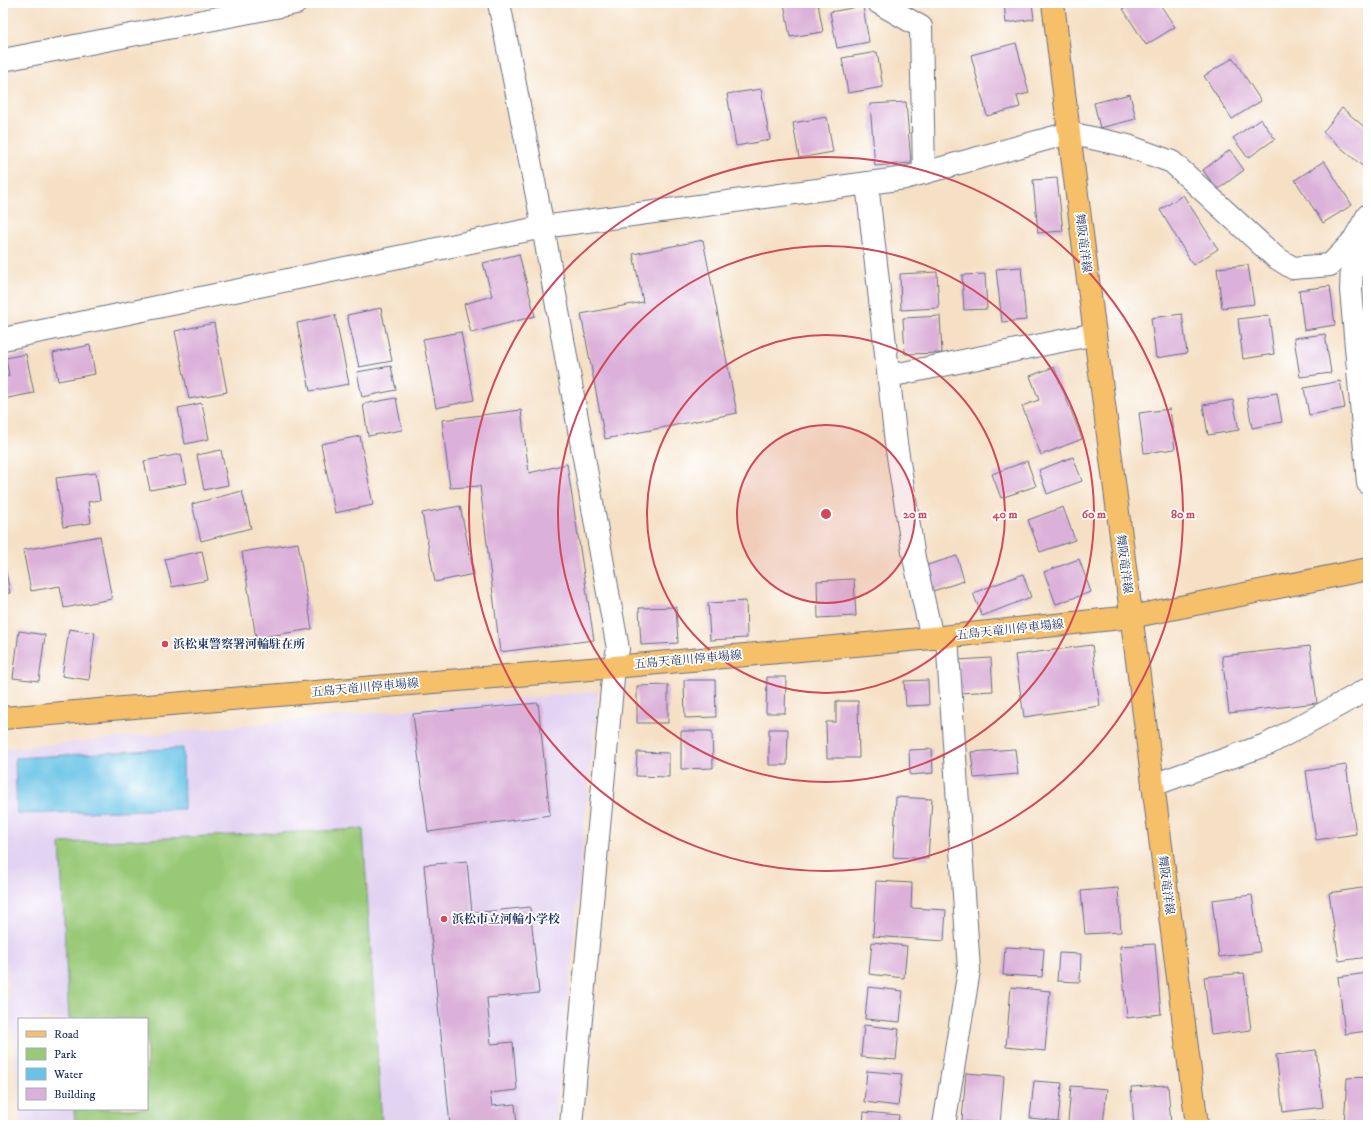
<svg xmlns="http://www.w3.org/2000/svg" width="1371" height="1128" viewBox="0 0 1371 1128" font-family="'IM FELL DW Pica','Noto Serif JP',serif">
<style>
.built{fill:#e3d3f2}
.green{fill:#99c977;stroke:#5a7c6a}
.water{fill:#68c3e6;stroke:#4279a2}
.building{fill:#dbb1d9}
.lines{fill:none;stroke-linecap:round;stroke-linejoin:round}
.minor-casing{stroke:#676d82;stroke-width:24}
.major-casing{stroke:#676d82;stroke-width:24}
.minor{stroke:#fff;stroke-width:22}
.major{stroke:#f6c06b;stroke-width:22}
.ring{fill:none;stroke:#d1495b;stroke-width:2}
.poi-dot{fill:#d1495b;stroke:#fff;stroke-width:1.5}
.labels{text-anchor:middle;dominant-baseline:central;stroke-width:3.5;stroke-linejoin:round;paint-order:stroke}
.street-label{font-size:12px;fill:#1b2f5e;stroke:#fff}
.poi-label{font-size:12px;font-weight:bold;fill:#1b2f5e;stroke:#fff;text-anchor:start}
.centre{fill:#d1495b;stroke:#fff;stroke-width:2}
.ring-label{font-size:12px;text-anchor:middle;font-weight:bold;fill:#d1495b;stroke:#fff;stroke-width:3.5;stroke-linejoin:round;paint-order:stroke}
</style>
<rect width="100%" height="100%" fill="#fff"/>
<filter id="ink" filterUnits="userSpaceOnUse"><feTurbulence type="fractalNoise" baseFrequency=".025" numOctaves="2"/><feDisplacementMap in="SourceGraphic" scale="8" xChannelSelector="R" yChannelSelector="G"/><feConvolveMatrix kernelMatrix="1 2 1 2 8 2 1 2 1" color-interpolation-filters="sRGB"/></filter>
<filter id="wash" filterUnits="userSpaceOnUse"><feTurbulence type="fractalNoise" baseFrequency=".012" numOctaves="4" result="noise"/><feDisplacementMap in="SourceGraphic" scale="16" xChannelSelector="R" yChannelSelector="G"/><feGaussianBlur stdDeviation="0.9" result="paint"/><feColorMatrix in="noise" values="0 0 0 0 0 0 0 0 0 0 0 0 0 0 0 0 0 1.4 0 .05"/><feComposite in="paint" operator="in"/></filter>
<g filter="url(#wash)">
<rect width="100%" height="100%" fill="#f5e0c5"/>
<path class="built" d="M 598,691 L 555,1125 L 21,1125 L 20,1109 L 147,1109 L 147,1019 L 19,1019 L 19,1103 L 3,934 L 3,749 Z"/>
<path class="green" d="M 363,829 L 382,1125 L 75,1125 L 74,1109 L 147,1109 L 147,1019 L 69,1019 L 60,843 Z"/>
<path class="water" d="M 183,748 L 184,809 L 17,814 L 15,758 Z"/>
<g id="blocks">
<path class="building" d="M 784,3 L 818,3 L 823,32 L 790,37 Z
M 1004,3 L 1032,3 L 1034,19 L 1006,23 Z
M 1133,3 L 1159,3 L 1175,27 L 1146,45 L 1123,9 Z
M 863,6 L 869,42 L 837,48 L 830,12 Z
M 1016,43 L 1029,93 L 1017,96 L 1020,107 L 987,116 L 971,55 Z
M 877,52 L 883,87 L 848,93 L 842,58 Z
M 1233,58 L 1261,101 L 1232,119 L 1204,76 Z
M 761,89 L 770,140 L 736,146 L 727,94 Z
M 1130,94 L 1136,119 L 1100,128 L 1094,103 Z
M 906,102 L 911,163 L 875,166 L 870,104 Z
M 1342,108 L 1368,130 L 1368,171 L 1323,132 Z
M 827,117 L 833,152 L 799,158 L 793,123 Z
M 1261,119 L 1275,139 L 1248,158 L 1233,138 Z
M 1230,150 L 1244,170 L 1217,190 L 1203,170 Z
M 1324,161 L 1352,205 L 1323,223 L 1295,180 Z
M 1057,178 L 1063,231 L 1038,233 L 1033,180 Z
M 1183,195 L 1218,249 L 1193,265 L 1160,210 Z
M 703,240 L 737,413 L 605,439 L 581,314 L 643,302 L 633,254 Z
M 519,254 L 535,316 L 471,333 L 464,304 L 492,296 L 483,263 Z
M 1248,265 L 1254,304 L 1222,308 L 1217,268 Z
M 1021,267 L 1026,320 L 1002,322 L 996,269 Z
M 937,272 L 939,308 L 901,310 L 900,274 Z
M 985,274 L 987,309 L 964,310 L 962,275 Z
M 1330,286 L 1335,325 L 1304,330 L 1299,290 Z
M 381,308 L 392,361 L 359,367 L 347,315 Z
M 1182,314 L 1187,353 L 1156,358 L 1151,318 Z
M 335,315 L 349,384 L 310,391 L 297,323 Z
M 1269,315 L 1274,354 L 1243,359 L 1238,319 Z
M 940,316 L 942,353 L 905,354 L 903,318 Z
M 214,323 L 227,392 L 189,399 L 175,331 Z
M 461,332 L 474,400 L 436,408 L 423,339 Z
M 1325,334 L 1331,373 L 1300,377 L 1294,338 Z
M 90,345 L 95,374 L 58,381 L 53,353 Z
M 26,354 L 34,393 L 3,399 L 3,377 L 9,376 L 6,358 Z
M 391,366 L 396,390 L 362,397 L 357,372 Z
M 1054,367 L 1082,439 L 1041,455 L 1022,406 L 1039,400 L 1030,376 Z
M 1340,381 L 1345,408 L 1309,415 L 1304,388 Z
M 1277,393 L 1282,422 L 1252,428 L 1247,398 Z
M 396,398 L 402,430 L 368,436 L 363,404 Z
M 1233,400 L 1239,430 L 1208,435 L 1203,405 Z
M 202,403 L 209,439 L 185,444 L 178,408 Z
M 1170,409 L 1175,449 L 1144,453 L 1139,413 Z
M 521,410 L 529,473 L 567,464 L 594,640 L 500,652 L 480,486 L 450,488 L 442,420 Z
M 360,436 L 373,505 L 335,513 L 321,444 Z
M 221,450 L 228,485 L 204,490 L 197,455 Z
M 181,454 L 187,483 L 150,490 L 144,461 Z
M 1073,457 L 1082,481 L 1047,494 L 1039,470 Z
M 1027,461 L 1036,486 L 1001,498 L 992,474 Z
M 96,473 L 100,500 L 88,502 L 91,523 L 63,527 L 56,478 Z
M 242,491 L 251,528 L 201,541 L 192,504 Z
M 460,506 L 474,574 L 435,582 L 422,513 Z
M 1063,507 L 1075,540 L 1040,552 L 1028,520 Z
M 100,536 L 112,599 L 64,608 L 60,586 L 31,591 L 23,550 Z
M 298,543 L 312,629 L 256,638 L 242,552 Z
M 202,551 L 208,580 L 172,587 L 165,559 Z
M 3,556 L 10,593 L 3,594 Z
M 957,556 L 964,581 L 933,591 L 924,566 Z
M 1079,559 L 1091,592 L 1056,604 L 1044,572 Z
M 1023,574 L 1031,597 L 982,616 L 973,593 Z
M 854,579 L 856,616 L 818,618 L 817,581 Z
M 746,601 L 747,638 L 710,640 L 708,603 Z
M 676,607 L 678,643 L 641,645 L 639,608 Z
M 69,629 L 95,633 L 89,680 L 62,676 Z
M 19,631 L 45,635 L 39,681 L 13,678 Z
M 1092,645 L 1100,706 L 1024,717 L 1015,655 Z
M 1310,646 L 1317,703 L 1229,713 L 1222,656 Z
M 991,658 L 993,691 L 960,693 L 958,660 Z
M 767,677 L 786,677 L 785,713 L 766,713 Z
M 684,680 L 715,680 L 716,717 L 685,718 Z
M 928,680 L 929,705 L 906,706 L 904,681 Z
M 668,685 L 668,723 L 637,723 L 637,686 Z
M 836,701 L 858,701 L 859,758 L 827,758 L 826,722 L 836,722 Z
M 538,703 L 550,815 L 428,832 L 413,714 Z
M 769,729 L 788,729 L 787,765 L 769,765 Z
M 681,731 L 712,731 L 713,768 L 681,769 Z
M 932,749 L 933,773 L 910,775 L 909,750 Z
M 1015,749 L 1018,774 L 974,778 L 971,752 Z
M 637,752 L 669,753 L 669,777 L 636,776 Z
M 1346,765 L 1356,834 L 1316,840 L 1306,771 Z
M 896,797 L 932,799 L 928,859 L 893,857 Z
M 467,861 L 472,913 L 530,907 L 539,993 L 487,998 L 491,1044 L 513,1042 L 517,1090 L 490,1093 L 492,1106 L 515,1104 L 517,1125 L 450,1125 L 424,865 Z
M 876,881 L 912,883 L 911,908 L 946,910 L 944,941 L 873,936 Z
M 1368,887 L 1368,957 L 1339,961 L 1329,893 Z
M 1118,888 L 1121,932 L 1085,934 L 1081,891 Z
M 1252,895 L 1260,952 L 1219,957 L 1212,900 Z
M 872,942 L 907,946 L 904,978 L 869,974 Z
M 1155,944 L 1161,1014 L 1127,1018 L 1120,946 Z
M 1005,947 L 1044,949 L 1042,977 L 1003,975 Z
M 1059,953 L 1081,954 L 1080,982 L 1057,981 Z
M 1244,973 L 1251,1030 L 1211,1035 L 1204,977 Z
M 1368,973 L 1368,1031 L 1345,1034 L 1338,977 Z
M 868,987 L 903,991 L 900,1022 L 865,1019 Z
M 1011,987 L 1050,991 L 1045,1051 L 1006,1047 Z
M 864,1025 L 899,1029 L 896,1060 L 861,1057 Z
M 1316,1050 L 1323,1107 L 1283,1112 L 1276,1055 Z
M 867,1071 L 902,1074 L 898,1106 L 864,1102 Z
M 966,1073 L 1004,1076 L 1000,1124 L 962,1121 Z
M 1368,1077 L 1368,1125 L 1344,1125 L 1347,1078 Z
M 1034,1081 L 1062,1083 L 1058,1121 L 1030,1118 Z
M 1168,1085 L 1171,1125 L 1134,1125 L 1131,1087 Z
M 1071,1086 L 1107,1089 L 1103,1125 L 1068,1122 Z
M 864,1112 L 899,1115 L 898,1125 L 863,1125 Z
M 1332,1120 L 1332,1125 L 1292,1125 L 1292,1122 Z"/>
</g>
</g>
<g filter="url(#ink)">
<use href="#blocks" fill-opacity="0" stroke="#676d82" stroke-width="1"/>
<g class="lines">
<g class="minor-casing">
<path id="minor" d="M 499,3 L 543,227 L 618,649 L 614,667 L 571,1125
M 879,3 L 921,27 L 924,173
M 3,60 L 296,3
M 867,183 L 896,443 L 914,558 L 932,638
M 1368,215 L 1353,241 L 1351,290 L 1368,483
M 3,339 L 543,227 L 905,178 L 1069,133 L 1128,146 L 1172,162 L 1275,257 L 1293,268 L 1330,265 L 1353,241
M 889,376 L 1095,334
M 1153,785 L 1268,744 L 1368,689
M 944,1125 L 969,970 L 947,637"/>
</g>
<g class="major-casing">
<path id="major" d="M 1053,3 L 1069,133 L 1197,1125
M 3,718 L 614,667 L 932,638 L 1131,617 L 1368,569"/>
</g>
<use href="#minor" class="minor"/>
<use href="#major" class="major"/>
</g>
</g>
<circle cx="826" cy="514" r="89" fill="#d1495b" fill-opacity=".12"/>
<g class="ring">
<circle cx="826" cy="514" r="89"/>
<circle cx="826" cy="514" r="179"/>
<circle cx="826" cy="514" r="268"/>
<circle cx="826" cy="514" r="357"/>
</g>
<g class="poi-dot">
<circle cx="165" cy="644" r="4"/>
<circle cx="444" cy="919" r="4"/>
</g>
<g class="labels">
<g class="street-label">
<text transform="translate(1083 243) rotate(83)">舞阪竜洋線</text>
<text transform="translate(1124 564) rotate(83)">舞阪竜洋線</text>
<text transform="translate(1010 630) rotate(-6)">五島天竜川停車場線</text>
<text transform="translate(688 660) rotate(-5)">五島天竜川停車場線</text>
<text transform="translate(365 688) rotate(-5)">五島天竜川停車場線</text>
<text transform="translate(1166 885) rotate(83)">舞阪竜洋線</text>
</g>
<g class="poi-label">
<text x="173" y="644">浜松東警察署河輪駐在所</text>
<text x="452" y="919">浜松市立河輪小学校</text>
</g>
</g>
<circle cx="826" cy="514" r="6" class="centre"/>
<g class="ring-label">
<text x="915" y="518">20 m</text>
<text x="1005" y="518">40 m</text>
<text x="1094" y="518">60 m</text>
<text x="1183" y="518">80 m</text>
</g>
<rect width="1371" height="1128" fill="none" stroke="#fff" stroke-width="16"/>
<rect x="18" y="1018" width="130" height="92" fill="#ffffff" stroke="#a4acbf"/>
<rect x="26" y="1031" width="20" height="6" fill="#f6c06b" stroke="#a4acbf"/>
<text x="54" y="1038" font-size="12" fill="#1b2f5e">Road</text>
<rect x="26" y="1048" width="20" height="12" fill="#99c977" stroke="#a4acbf"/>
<text x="54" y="1058" font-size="12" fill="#1b2f5e">Park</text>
<rect x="26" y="1068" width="20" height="12" fill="#68c3e6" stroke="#a4acbf"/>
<text x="54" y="1078" font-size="12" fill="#1b2f5e">Water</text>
<rect x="26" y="1088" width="20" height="12" fill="#dbb1d9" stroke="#a4acbf"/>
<text x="54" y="1098" font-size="12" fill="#1b2f5e">Building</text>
</svg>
